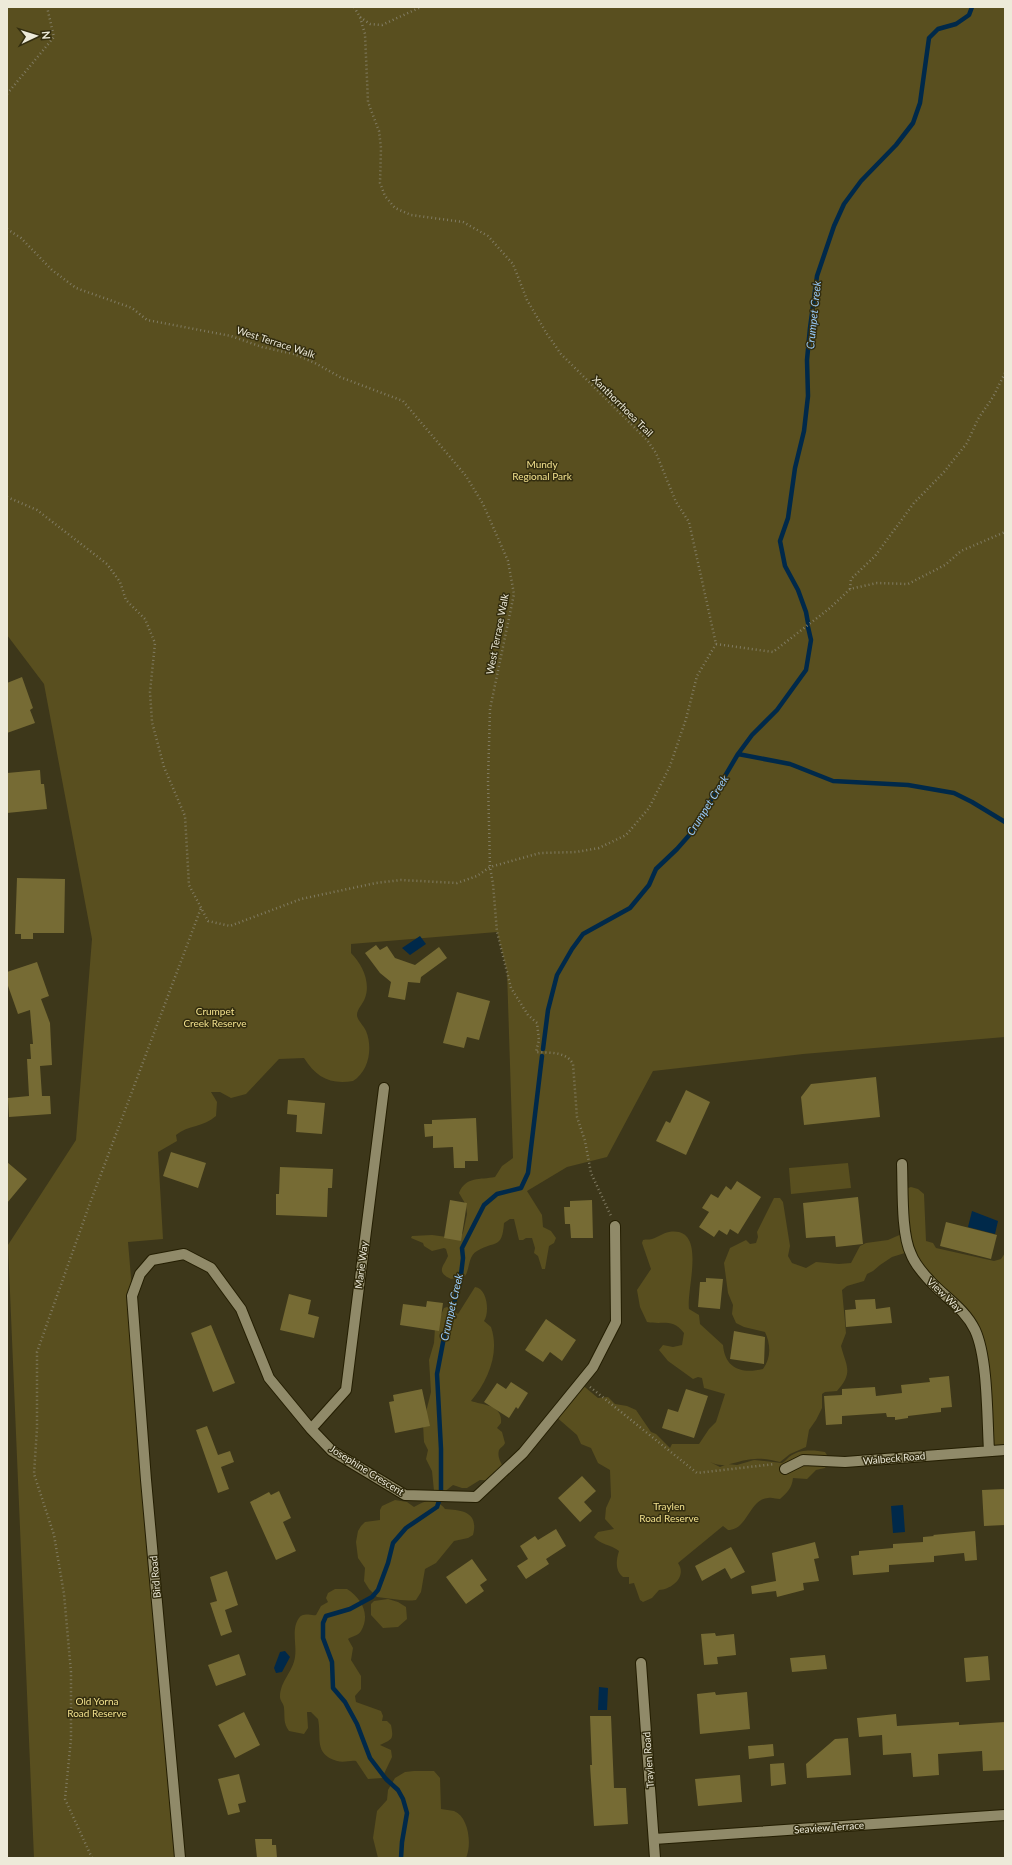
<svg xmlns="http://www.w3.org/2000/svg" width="1012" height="1865" viewBox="0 0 1012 1865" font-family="Lato,sans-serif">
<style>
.green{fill:#594f1f}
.water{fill:#00294a}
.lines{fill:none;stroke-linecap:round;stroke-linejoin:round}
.stream{stroke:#00294a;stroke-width:4.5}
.building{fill:#766b34}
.street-casing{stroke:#241e02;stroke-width:12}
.path{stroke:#817c63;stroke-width:2.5;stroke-dasharray:1 3;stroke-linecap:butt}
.street{stroke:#908a69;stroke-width:10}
.labels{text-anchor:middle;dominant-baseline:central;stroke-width:3;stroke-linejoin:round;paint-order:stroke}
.street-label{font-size:10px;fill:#edead9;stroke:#332d0f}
.park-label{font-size:10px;fill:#f2e18d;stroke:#332d0f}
.water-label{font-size:11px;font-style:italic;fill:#97c9f8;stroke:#332d0f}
</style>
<rect width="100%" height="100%" fill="#3d371a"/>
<path class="green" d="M 7,7 L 1005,7 L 1005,1037 L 803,1054 L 653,1071 L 607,1157 L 567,1167 L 527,1191 L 542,1215 L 543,1227 L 551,1231 L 556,1238 L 554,1243 L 549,1246 L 545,1269 L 542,1269 L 538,1256 L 534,1253 L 535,1248 L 532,1238 L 526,1238 L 523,1240 L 519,1240 L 514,1219 L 510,1219 L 504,1223 C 502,1250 495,1240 477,1251 C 468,1256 470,1269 465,1276 L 451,1279 C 435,1272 444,1266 448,1256 L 446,1249 L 444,1248 L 432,1251 L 424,1246 L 423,1243 L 411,1238 L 412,1236 L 432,1235 L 455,1238 L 460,1237 L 463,1233 L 467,1214 L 466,1205 L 459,1193 C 466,1176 480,1180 495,1177 L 502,1166 L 513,1158 L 507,971 L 497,932 L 351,944 L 351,953 C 362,964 371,982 365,998 C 363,1004 357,1009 357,1015 C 357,1020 364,1026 366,1031 C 373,1048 369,1071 353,1081 C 330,1085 316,1077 304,1058 L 279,1059 L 246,1094 L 231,1098 L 220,1092 L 211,1092 L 217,1102 L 216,1116 C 204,1127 188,1125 176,1135 L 177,1141 L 158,1152 L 163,1239 L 128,1242 L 180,1858 L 34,1858 L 8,1245 L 76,1140 L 92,939 L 44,684 L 7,635 Z
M 848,1163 L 851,1188 L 791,1194 L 789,1168 Z
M 911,1187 L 918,1189 L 924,1194 L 926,1241 L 933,1243 L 936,1248 L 994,1261 L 1001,1259 L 1005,1253 L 1005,1448 L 991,1449 L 978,1329 L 935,1283 L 912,1253 L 905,1189 Z
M 774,1198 L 780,1198 L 783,1202 L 790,1246 L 788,1256 L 792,1263 L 806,1268 L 816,1262 L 839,1264 L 851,1263 L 860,1246 L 866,1243 L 888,1240 L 904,1233 L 908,1252 L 892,1257 L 880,1265 L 873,1271 L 867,1274 L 864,1281 L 847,1286 L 842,1290 L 846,1333 L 841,1346 C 846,1366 854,1372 837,1391 L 825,1392 L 822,1394 L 822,1408 L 816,1420 L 809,1430 L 806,1447 L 790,1454 L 780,1462 C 772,1460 763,1458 755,1459 C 739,1459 725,1470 710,1462 L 720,1467 L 727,1464 L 737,1465 L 754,1460 L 782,1463 C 786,1461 788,1457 792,1455 C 801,1449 815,1450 825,1452 C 829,1457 829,1462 825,1468 L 816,1470 L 807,1479 L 793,1478 C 792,1488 787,1493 780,1499 C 776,1499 772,1497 768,1498 C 749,1499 748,1530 728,1530 L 723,1526 L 678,1563 C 687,1576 673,1589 659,1590 L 652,1598 L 643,1602 L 640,1600 L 634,1583 L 629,1584 L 629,1577 L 623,1577 C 615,1571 616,1560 619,1551 C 612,1545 599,1544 594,1537 L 598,1532 L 614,1529 L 605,1519 L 606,1508 L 611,1497 L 610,1470 L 598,1463 L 591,1448 L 581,1444 L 577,1435 L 554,1415 L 580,1383 L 598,1398 L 608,1397 L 615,1404 L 627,1406 L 636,1410 L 651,1432 L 656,1434 L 674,1452 L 670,1448 L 672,1444 L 699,1444 L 709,1429 L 716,1422 L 725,1394 L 704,1388 L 702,1378 L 698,1377 L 693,1379 L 668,1361 L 659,1350 L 663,1345 L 673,1347 L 682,1345 L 684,1333 C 672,1318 664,1325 647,1322 L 640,1307 L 637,1290 L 651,1269 L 642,1243 L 643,1240 C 646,1239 649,1240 652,1239 C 658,1237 663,1233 669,1232 C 708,1226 686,1289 689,1309 L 699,1315 L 700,1324 L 723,1345 C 725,1369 742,1374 763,1369 C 771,1358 771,1345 765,1332 L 744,1327 L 736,1323 L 732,1314 L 733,1305 L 728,1293 L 724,1263 L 730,1248 L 746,1240 L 750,1244 L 756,1243 L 758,1237 L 757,1232 Z
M 475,1287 C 487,1288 490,1312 484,1321 L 491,1327 C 500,1353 488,1381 471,1401 C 483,1405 503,1405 501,1423 L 497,1428 L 502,1432 L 505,1443 C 504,1446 501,1447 499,1450 C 496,1461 506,1467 507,1477 L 500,1481 L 480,1480 L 467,1488 L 462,1488 L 453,1485 L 443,1493 L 434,1491 L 432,1471 L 426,1459 L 428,1450 L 424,1442 L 423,1424 L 431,1392 L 429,1360 L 434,1343 L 435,1328 L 444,1308 L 447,1307 L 458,1314 Z
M 395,1500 L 407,1502 L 414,1507 C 426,1500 435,1497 445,1509 C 462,1510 479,1512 473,1535 L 468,1538 L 454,1541 L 436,1563 L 425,1569 L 421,1592 L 416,1600 C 403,1602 390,1598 377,1597 L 369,1589 L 364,1581 L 365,1568 L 358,1558 L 356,1542 L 358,1531 L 361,1526 L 365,1522 L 380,1520 L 380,1510 L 382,1506 Z
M 335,1589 L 347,1589 C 361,1598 371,1614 361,1631 C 358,1636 352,1636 348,1639 L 353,1648 L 351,1660 L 361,1676 L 361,1689 L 355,1696 L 356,1702 L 381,1711 L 383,1716 L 382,1721 L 387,1721 L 391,1725 C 394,1740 392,1739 380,1745 L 391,1750 L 392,1757 L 382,1778 L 368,1779 L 356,1761 C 350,1760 344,1763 337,1761 C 313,1754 322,1737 318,1719 L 311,1712 L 307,1712 L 308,1728 L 304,1734 L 289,1731 C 283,1723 285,1717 284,1708 C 284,1704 280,1701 280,1697 C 280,1681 293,1672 295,1657 C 297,1645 291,1629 299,1618 C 303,1612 311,1616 316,1615 L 321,1606 L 328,1602 L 326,1598 L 328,1593 Z
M 388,1599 L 398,1602 L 406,1607 L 407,1619 L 398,1627 L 383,1628 L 371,1615 L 371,1604 L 374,1601 Z
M 414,1771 L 434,1771 L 440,1778 L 441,1809 C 445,1810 450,1810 454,1811 C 469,1817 472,1845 466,1858 L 378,1858 L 373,1838 L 377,1811 L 387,1800 L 388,1790 L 395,1778 L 405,1772 Z"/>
<path class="water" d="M 420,936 L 426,944 L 410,955 L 402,948 Z
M 972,1211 L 998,1221 L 995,1234 L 968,1227 Z
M 903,1505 L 905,1532 L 893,1533 L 891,1506 Z
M 285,1651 L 290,1657 L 282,1672 L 276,1673 L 274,1668 L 280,1652 Z
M 599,1687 L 608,1688 L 607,1710 L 598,1710 Z"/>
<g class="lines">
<path class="stream" d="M 808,623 L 806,612 L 798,590 L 785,566 L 780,541 L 788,518 L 795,468 L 804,431 L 808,396 L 807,360 L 810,328 L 817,276 L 834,226 L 844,204 L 861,181 L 896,145 L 913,123 L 920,103 L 929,38 L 938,29 L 956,24 L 969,15 L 972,7
M 738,754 L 790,764 L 833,781 L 908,785 L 954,793 L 972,802 L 1005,822
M 543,1049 L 548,1010 L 557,975 L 572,949 L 583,934 L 630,908 L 649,885 L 656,869 L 677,849 L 692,832 L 738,754 L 752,735 L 777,710 L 806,670 L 811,640 L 808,627
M 441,1495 L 441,1449 L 437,1374 L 445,1332 L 460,1283 L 463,1258 L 462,1248 L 484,1205 L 497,1194 L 521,1188 L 528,1173 L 542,1056
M 401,1858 L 402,1842 L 407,1813 L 403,1799 L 398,1790 L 386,1779 L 370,1758 L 357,1724 L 345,1702 L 333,1688 L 332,1662 L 323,1638 L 323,1623 L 326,1616 L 350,1609 L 372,1597 L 378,1590 L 388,1563 L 393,1543 L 406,1528 L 437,1507 L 440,1498"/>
</g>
<path class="building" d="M 22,677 L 33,708 L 30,710 L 35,723 L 7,733 L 7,683 Z
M 40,770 L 41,784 L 44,784 L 47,809 L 7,813 L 7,773 Z
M 17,878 L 65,879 L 64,933 L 33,933 L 33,939 L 21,939 L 21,934 L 15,934 Z
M 376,945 L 380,950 L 387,946 L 395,958 L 415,965 L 439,947 L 447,958 L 421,977 L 420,983 L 408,982 L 405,1000 L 388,997 L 391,982 L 380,973 L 365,953 Z
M 37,962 L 49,996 L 41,999 L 50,1023 L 52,1065 L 40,1066 L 42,1096 L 50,1096 L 51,1114 L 9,1117 L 8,1098 L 29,1096 L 27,1059 L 31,1059 L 30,1044 L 33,1044 L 30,1010 L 18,1014 L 7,983 L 7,972 Z
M 457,992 L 490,1001 L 479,1040 L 467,1037 L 464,1048 L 443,1043 Z
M 876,1077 L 880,1117 L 804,1125 L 801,1097 L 811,1084 Z
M 686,1090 L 710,1102 L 686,1155 L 656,1141 L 666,1121 L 670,1123 Z
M 288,1100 L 325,1103 L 322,1134 L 296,1132 L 297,1115 L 287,1114 Z
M 476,1118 L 478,1161 L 465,1161 L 465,1168 L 454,1168 L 453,1147 L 433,1148 L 433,1136 L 425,1137 L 424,1124 L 432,1124 L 432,1120 Z
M 171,1152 L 206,1163 L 198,1188 L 163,1176 Z
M 7,1162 L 27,1179 L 7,1203 Z
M 280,1167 L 333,1169 L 332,1188 L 328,1188 L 327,1217 L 276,1215 L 276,1194 L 279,1194 Z
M 737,1181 L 761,1197 L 738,1234 L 730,1229 L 727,1235 L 719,1230 L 714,1237 L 699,1227 L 709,1212 L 702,1208 L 711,1194 L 718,1198 L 726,1186 L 731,1190 Z
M 858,1197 L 863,1244 L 836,1247 L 835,1236 L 806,1238 L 803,1203 Z
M 450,1200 L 467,1203 L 461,1241 L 444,1238 Z
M 592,1200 L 593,1238 L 571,1238 L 570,1224 L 565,1224 L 564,1207 L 570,1207 L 570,1201 Z
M 946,1222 L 997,1235 L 991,1259 L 940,1246 Z
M 706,1278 L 723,1279 L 720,1309 L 698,1307 L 700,1282 L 706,1282 Z
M 289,1294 L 311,1300 L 308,1314 L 319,1317 L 314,1338 L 280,1330 Z
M 875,1299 L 876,1309 L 890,1307 L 892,1323 L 846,1327 L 845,1310 L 856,1309 L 855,1300 Z
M 427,1301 L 443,1303 L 439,1331 L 400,1325 L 403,1304 L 426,1307 Z
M 546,1319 L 576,1340 L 562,1361 L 550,1352 L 543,1362 L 525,1350 Z
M 211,1325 L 235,1383 L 213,1392 L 191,1333 Z
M 734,1331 L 765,1337 L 764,1364 L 730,1359 Z
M 949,1376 L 952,1407 L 941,1408 L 941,1412 L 908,1416 L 908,1418 L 895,1420 L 895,1417 L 887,1417 L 886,1413 L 842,1416 L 842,1424 L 826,1425 L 824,1396 L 842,1395 L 842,1389 L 875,1387 L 876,1396 L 902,1393 L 901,1385 L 930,1382 L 929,1378 Z
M 511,1382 L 528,1393 L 518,1409 L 516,1407 L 509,1418 L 484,1402 L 497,1383 L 506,1389 Z
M 422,1389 L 430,1426 L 395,1433 L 389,1402 L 394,1401 L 393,1395 Z
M 686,1389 L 708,1396 L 694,1438 L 662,1428 L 668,1409 L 678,1412 Z
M 207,1426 L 218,1455 L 230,1451 L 234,1462 L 221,1467 L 229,1489 L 218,1493 L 196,1430 Z
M 582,1476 L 596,1491 L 584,1502 L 592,1511 L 580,1522 L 558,1498 Z
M 1005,1489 L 1005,1525 L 984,1526 L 982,1490 Z
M 279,1491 L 291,1518 L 283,1522 L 296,1551 L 276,1560 L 250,1502 L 269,1492 L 271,1495 Z
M 556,1529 L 566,1546 L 546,1559 L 549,1564 L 526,1579 L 517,1566 L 528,1559 L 520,1546 L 535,1536 L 538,1540 Z
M 975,1531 L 977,1560 L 965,1561 L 964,1553 L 934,1556 L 934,1562 L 889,1565 L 889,1572 L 853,1575 L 851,1556 L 859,1555 L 859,1551 L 893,1548 L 893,1544 L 923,1542 L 923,1537 L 934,1536 L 933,1535 Z
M 815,1542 L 819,1558 L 814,1559 L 819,1581 L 803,1583 L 804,1590 L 777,1597 L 776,1591 L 752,1594 L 751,1586 L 776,1581 L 772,1553 Z
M 731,1547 L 745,1572 L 731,1579 L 725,1568 L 702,1581 L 695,1566 Z
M 472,1559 L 487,1580 L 480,1585 L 484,1591 L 466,1604 L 446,1577 Z
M 227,1571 L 238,1605 L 225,1610 L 232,1632 L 221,1636 L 210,1603 L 217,1601 L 210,1577 Z
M 715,1633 L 716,1636 L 734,1634 L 736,1655 L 717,1657 L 718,1664 L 704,1665 L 701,1634 Z
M 239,1654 L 246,1675 L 216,1686 L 208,1665 Z
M 825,1655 L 827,1669 L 792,1672 L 790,1658 Z
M 988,1656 L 990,1680 L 966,1682 L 964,1658 Z
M 715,1692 L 716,1695 L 747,1692 L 750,1729 L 700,1734 L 697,1694 Z
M 244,1712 L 260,1745 L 235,1758 L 218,1725 Z
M 896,1714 L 897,1726 L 959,1722 L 959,1725 L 1005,1722 L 1005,1770 L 983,1771 L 982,1751 L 938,1754 L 939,1775 L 913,1777 L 911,1753 L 883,1755 L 882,1735 L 859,1737 L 857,1718 Z
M 590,1716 L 611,1716 L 614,1788 L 626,1788 L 628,1824 L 594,1826 L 590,1765 L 592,1765 Z
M 848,1738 L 851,1775 L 807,1778 L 806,1764 L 835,1739 Z
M 773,1744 L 774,1756 L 749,1759 L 748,1746 Z
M 784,1763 L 786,1784 L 771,1786 L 770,1764 Z
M 239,1774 L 246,1802 L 238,1804 L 240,1812 L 228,1815 L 218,1779 Z
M 740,1775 L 742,1802 L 698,1806 L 695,1779 Z
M 255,1839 L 272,1839 L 272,1845 L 276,1845 L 277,1858 L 257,1858 Z"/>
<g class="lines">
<g class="street-casing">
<path id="street" d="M 902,1164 C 903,1188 901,1234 911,1254 C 915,1265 923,1273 930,1281 C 946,1298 965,1309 975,1330 C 988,1358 987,1419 989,1451
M 311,1429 L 346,1390 L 384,1088
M 785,1469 L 803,1460 L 845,1462 L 1005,1450
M 641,1663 L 655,1858
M 654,1839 L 1005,1815
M 180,1858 L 146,1480 L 132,1296 L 140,1274 L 152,1260 L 184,1254 L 211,1268 L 241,1309 L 269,1378 L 311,1429 L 332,1451 L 405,1495 L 476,1497 L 523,1453 L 580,1383 L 593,1367 L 616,1322 L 615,1226"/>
</g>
<path class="path" d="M 354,7 L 360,17 L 365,34 L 368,102 L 379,131 L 381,148 L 380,183 L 385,196 L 395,208 L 411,215 L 463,222 L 488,236 L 513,264 L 527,300 L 547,334 L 561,354 L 647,440 L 656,453 L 676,502 L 689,522 L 716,644 L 773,652 L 830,608 L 850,589 L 877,583 L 908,584 L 945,565 L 961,551 L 1005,532
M 360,17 L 370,24 L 382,25 L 421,7
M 7,94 L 54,37 L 47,7
M 7,229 L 21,238 L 52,270 L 76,288 L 132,308 L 147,320 L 231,336 L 262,347 L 294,354 L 315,363 L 340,377 L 403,401 L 466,476 L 483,504 L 508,561 L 514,594 L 490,709 L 488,781 L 490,867 L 493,884 L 497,932 L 511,988 L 528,1015 L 537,1023 L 539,1040 L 536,1052 C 549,1053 566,1051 573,1064 L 577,1117 L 585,1141 L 591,1173 L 611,1216
M 7,497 L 37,510 L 107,564 L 120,582 L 126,600 L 145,619 L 155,643 L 150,692 L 152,722 L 164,767 L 185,816 L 189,885 L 208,921 L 230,926 L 301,899 L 376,883 L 401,880 L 457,883 L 477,876 L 490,867 L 540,853 L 576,852 L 599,848 L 626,835 L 649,808 L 670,766 L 686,719 L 697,676 L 716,644
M 850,589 L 851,579 L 875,556 L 914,503 L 944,472 L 967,443 L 978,419 L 993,397 L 1005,373
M 590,1387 L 697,1473 L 775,1464
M 92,1858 L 65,1799 L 71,1739 L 71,1672 L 64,1594 L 54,1535 L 34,1474 L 37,1428 L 37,1352 L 89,1206 L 201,908"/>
<use href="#street" class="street"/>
</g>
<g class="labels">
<g class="street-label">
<text transform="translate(276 342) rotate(18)">West Terrace Walk</text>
<text transform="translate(623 406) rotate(45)">Xanthorrhoea Trail</text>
<text transform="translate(497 634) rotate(-79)">West Terrace Walk</text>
<text transform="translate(361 1265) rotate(-83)">Marie Way</text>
<text transform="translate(945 1295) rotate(44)">View Way</text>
<text transform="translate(894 1458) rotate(-5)">Walbeck Road</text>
<text transform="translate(367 1470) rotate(32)">Josephine Crescent</text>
<text transform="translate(155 1577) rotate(-95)">Bird Road</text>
<text transform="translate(648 1760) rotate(-94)">Traylen Road</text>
<text transform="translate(829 1827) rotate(-4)">Seaview Terrace</text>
</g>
<g class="park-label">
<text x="542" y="464">Mundy<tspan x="542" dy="12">Regional Park</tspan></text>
<text x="215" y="1011">Crumpet<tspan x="215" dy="12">Creek Reserve</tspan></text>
<text x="669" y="1506">Traylen<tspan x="669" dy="12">Road Reserve</tspan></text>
<text x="97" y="1701">Old Yorna<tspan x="97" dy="12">Road Reserve</tspan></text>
</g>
<g class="water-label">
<text transform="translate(813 315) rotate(-84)">Crumpet Creek</text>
<text transform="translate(707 805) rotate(-58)">Crumpet Creek</text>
<text transform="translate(451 1307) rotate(-77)">Crumpet Creek</text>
</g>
</g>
<rect width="1012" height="1865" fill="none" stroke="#edead9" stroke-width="16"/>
<g transform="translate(36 36) rotate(86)" stroke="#332d0f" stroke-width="3" paint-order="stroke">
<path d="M0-3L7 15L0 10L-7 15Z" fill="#edead9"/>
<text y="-6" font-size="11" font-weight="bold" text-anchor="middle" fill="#edead9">N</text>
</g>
</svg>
